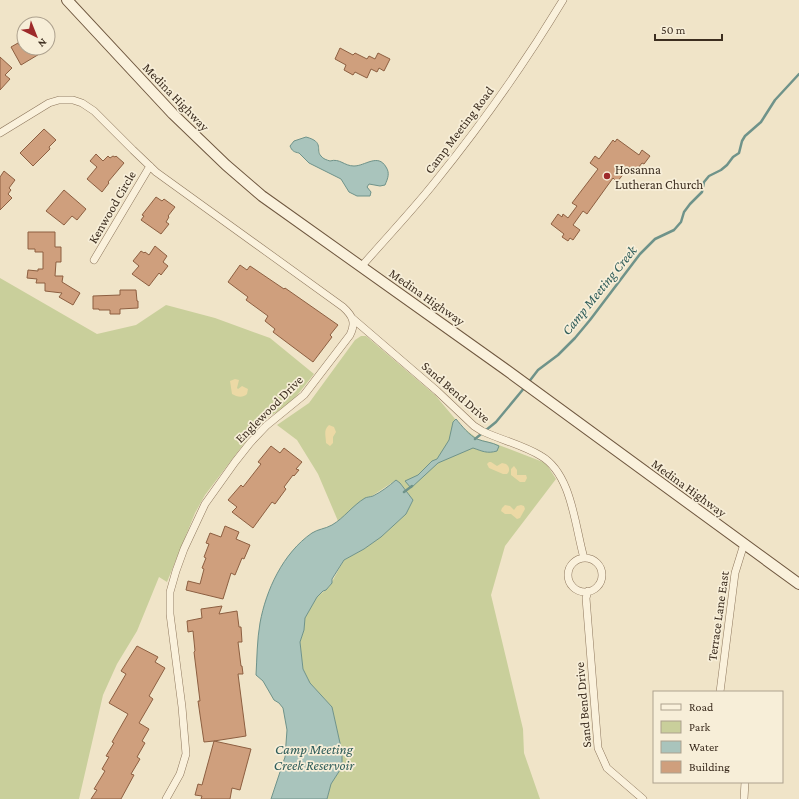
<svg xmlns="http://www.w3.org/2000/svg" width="799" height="799" viewBox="0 0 799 799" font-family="'Crimson Pro',serif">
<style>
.green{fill:#c9cf9b}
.sand{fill:#ecd9a5}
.water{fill:#a9c4bc;stroke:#6f938a}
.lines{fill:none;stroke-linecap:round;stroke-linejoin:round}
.stream{stroke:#6f938a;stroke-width:2.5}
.building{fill:#cf9f7d;stroke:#8d5f41}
.minor-casing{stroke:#8d765c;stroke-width:8}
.secondary-casing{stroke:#6f573f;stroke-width:12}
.minor{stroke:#faf1dc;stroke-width:7}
.secondary{stroke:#faf1dc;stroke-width:10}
.poi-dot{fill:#9e2a2b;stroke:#f7eed8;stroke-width:1.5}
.labels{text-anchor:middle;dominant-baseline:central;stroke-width:3.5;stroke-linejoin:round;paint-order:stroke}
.street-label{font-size:13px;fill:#3d2e20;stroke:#f7eed8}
.poi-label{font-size:13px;fill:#3d2e20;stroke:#f7eed8;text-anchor:start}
.water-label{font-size:14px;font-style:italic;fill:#2f5d5a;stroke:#f7eed8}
</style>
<rect width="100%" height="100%" fill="#f0e4c8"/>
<path class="green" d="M 0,278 L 97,334 L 136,325 L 166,305 L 215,318 L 270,338 L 314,374 L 291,403 L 267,418 L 255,429 L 205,495 L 195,513 L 167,582 L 159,577 L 137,631 L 117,664 L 103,695 L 79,799 L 0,799 Z
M 361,336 L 366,336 L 435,395 L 462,427 L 478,439 L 496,444 L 543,462 L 547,465 L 556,479 L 505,546 L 491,595 L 523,729 L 524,753 L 540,799 L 327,799 L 331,784 L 340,770 L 342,764 L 342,752 L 332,707 L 310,683 L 303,669 L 300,642 L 304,630 L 305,618 L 317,597 L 329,587 L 344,560 L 364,549 L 381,537 L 406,514 L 413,500 L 400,483 L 396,480 L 372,496 L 366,498 L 338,521 L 318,474 L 297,440 L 277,425 L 309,403 L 355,340 Z"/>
<path class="sand" d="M 235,379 L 239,380 L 237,388 L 238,389 L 242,386 L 248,389 L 247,394 C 243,398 237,397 232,394 L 230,381 Z
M 329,425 L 334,427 L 336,432 L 333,437 L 333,443 L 330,446 L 326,443 C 326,436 323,430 329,425 Z
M 489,462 L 491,462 L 497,466 L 502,463 L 506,464 C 510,467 510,471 507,474 L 503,474 L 489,468 L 487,464 Z
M 514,466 L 517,470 L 517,475 L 526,475 L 527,478 L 525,482 L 520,482 L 511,475 L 511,469 Z
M 505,505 L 510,506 L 514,510 L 517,506 L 521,505 L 524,506 L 525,509 L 520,518 L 517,519 L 511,514 L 505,514 L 501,511 L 502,508 Z"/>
<path class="water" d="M 306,137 C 325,142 315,150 321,156 C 323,159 327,160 330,161 C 340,158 344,166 354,166 C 365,166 378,153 386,167 C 390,173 388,178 385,185 L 380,186 L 369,184 L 367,187 L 371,192 L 370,196 L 357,196 L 349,192 L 341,179 L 309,163 L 299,153 C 294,152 292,151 290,146 L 294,141 Z
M 456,419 C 461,425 470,436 477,439 C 484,442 492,442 499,446 L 497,451 C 487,454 482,451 473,448 L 438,463 L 411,488 L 405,481 L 418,475 L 432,461 L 437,459 L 449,440 L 453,422 Z
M 396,480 L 400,483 L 413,500 L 406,514 L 381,537 L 364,549 L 344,560 L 332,579 L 332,583 L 326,590 L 323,591 L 317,597 L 305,618 L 304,630 L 300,642 L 303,669 L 310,683 L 332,707 L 342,752 L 342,764 L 340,770 L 331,784 L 327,799 L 271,799 L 285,757 L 287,730 L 283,708 L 279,703 L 274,700 L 263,681 L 256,675 C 257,658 257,640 260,623 C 266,590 283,553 312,533 C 318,529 325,529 332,525 C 344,518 352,506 365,498 C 367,497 370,497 373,496 C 381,492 389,486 396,480 Z"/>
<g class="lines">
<path class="stream" d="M 528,383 L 538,370 L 558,355 L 575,338 L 590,320 L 640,254 L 655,239 L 674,230 L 681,222 L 684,212 L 690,204 L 702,192 L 704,182 L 709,176 L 721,170 L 727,165 L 733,157 L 739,153 L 742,141 L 745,136 L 761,122 L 775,100 L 799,74
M 475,439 L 496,422 L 525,387
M 404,492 L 412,486"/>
</g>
<path class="building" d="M 24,42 L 24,48 L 38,48 L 41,53 L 21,65 L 11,47 L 18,43 L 19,45 Z
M 340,48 L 353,55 L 355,53 L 367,59 L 369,56 L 375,59 L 378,53 L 390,59 L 384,71 L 379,68 L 377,72 L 371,69 L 367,78 L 355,72 L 353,75 L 344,70 L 346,65 L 335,59 Z
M 0,57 L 12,68 L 5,75 L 10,79 L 0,90 Z
M 44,129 L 56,140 L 49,147 L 50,149 L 33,166 L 20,153 Z
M 617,139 L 639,155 L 642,150 L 650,156 L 644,164 L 642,163 L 635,172 L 629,167 L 617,182 L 613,178 L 587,214 L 583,211 L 573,225 L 580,230 L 573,240 L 570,238 L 568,241 L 562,237 L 564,234 L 551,224 L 558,214 L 562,217 L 563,214 L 568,218 L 577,206 L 572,203 L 598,169 L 590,163 L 595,156 L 599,159 L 613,140 L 615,142 Z
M 96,154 L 103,161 L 108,156 L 110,158 L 113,156 L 115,157 L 116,156 L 124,163 L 108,182 L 109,183 L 102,192 L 87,179 L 97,167 L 90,161 Z
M 4,171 L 15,180 L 9,188 L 11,190 L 8,194 L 12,198 L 0,210 L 0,177 Z
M 64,190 L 86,209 L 77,220 L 72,216 L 64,225 L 46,211 Z
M 156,197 L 162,201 L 164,199 L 175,207 L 168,216 L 169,217 L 166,222 L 169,224 L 161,234 L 141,220 L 144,216 L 142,215 Z
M 28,232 L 55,232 L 55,247 L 61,247 L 61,262 L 56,262 L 55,276 L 63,276 L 62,282 L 80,293 L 73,305 L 59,297 L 62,293 L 45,291 L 45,283 L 36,283 L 37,279 L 27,278 L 28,270 L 38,271 L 38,269 L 43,269 L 43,252 L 35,252 L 35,249 L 28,249 Z
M 155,246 L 167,256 L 163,262 L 168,266 L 161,275 L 159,273 L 149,286 L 132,274 L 139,266 L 133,261 L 141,251 L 144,253 L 145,252 L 149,255 Z
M 240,265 L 247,270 L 250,266 L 284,289 L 285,288 L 338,325 L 330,335 L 332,337 L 313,362 L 273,332 L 275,329 L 265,321 L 268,316 L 246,300 L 248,297 L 228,282 Z
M 120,290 L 136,290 L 137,301 L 138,301 L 138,308 L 120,309 L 120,314 L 110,314 L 110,310 L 99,310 L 99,309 L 93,309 L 93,296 L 120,295 Z
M 271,446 L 280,453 L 284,448 L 302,462 L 296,469 L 299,470 L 294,476 L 293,475 L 284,487 L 286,489 L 275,504 L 272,502 L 253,528 L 232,512 L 237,507 L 228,500 L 241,485 L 243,487 L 261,464 L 258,462 Z
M 225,526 L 239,532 L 236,539 L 250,545 L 244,559 L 242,558 L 235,575 L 231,573 L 223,599 L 186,590 L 188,581 L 200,584 L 204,569 L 202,568 L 206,558 L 204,557 L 209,544 L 206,543 L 210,533 L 221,537 Z
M 222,606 L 219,614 L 237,611 L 239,627 L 241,627 L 242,642 L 238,642 L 241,666 L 242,666 L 243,674 L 238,674 L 246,736 L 214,741 L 251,749 L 240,790 L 232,788 L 230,799 L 201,799 L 202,796 L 195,795 L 198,784 L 202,785 L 214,741 L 204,742 L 198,701 L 200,701 L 194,652 L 195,651 L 193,631 L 188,632 L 187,621 L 202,618 L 201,609 Z
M 137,646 L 158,657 L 155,662 L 165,668 L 149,696 L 153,699 L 139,723 L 149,729 L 142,741 L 145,743 L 137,757 L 140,759 L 131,774 L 134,775 L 121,799 L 91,799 L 97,790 L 94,789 L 105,771 L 102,769 L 109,757 L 106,756 L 114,743 L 112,742 L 128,714 L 109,703 L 126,674 L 121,671 Z"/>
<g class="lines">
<g class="minor-casing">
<path id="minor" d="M 0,133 L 49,103 L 59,100 L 73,100 L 82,103 L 94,111 L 133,150 L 156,172 L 343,307 C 353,316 356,323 350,335 L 304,395 L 266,426 L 250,443 L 235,462 L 205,504 L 184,549 L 176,571 L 170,592 L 170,614 L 182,707 L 186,754 L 180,774 L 166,799
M 94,260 L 150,166
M 361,267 C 386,238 412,211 435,182 C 482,124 525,63 563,0
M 352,318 L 437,391 L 474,426 L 482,431 C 501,440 523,445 541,456 C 572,474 575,527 584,558
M568 575a17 17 0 1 1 34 0a17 17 0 1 1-34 0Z
M 588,591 L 586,598 L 598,748 L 607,768 L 643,799
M 720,692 L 735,573 L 744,544
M 744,799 L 745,782"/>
</g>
<g class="secondary-casing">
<path id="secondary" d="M 67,0 L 173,114 L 226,165 L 262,196 L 505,369 L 799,584"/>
</g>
<use href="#minor" class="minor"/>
<use href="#secondary" class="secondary"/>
</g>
<circle class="poi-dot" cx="607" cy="176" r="4"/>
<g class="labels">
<g class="street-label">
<text transform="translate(176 97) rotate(46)">Medina Highway</text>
<text transform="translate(459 130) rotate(-53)">Camp Meeting Road</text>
<text transform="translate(112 207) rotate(-60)">Kenwood Circle</text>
<text transform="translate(427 297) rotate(35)">Medina Highway</text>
<text transform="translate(456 392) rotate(41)">Sand Bend Drive</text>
<text transform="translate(269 409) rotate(-45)">Englewood Drive</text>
<text transform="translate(689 488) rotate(36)">Medina Highway</text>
<text transform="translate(718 616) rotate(-82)">Terrace Lane East</text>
<text transform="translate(583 705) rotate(-95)">Sand Bend Drive</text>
</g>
<g class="poi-label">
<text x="615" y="169">Hosanna<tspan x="615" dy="15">Lutheran Church</tspan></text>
</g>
<g class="water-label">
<text transform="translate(599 290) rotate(-51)">Camp Meeting Creek</text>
<text x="314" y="749">Camp Meeting<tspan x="314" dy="16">Creek Reservoir</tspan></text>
</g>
</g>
<rect x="653" y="691" width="130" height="92" fill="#f7eed8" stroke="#ada18e"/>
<rect x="661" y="704" width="20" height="6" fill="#faf1dc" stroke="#ada18e"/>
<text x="689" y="711" font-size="12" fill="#3d2e20">Road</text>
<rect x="661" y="721" width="20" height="12" fill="#c9cf9b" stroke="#ada18e"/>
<text x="689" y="731" font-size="12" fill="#3d2e20">Park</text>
<rect x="661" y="741" width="20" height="12" fill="#a9c4bc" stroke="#ada18e"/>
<text x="689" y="751" font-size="12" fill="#3d2e20">Water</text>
<rect x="661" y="761" width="20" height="12" fill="#cf9f7d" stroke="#ada18e"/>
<text x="689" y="771" font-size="12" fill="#3d2e20">Building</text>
<g transform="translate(36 36) rotate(137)"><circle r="19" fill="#f7eed8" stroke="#ada18e"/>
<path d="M0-3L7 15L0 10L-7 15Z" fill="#9e2a2b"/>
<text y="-6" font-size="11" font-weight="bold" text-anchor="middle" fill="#3d2e20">N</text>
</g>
<path d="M655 34v6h67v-6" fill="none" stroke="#3d2e20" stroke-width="2"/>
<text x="661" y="34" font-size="12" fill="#3d2e20" stroke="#f7eed8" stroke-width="3" paint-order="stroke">50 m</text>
</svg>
